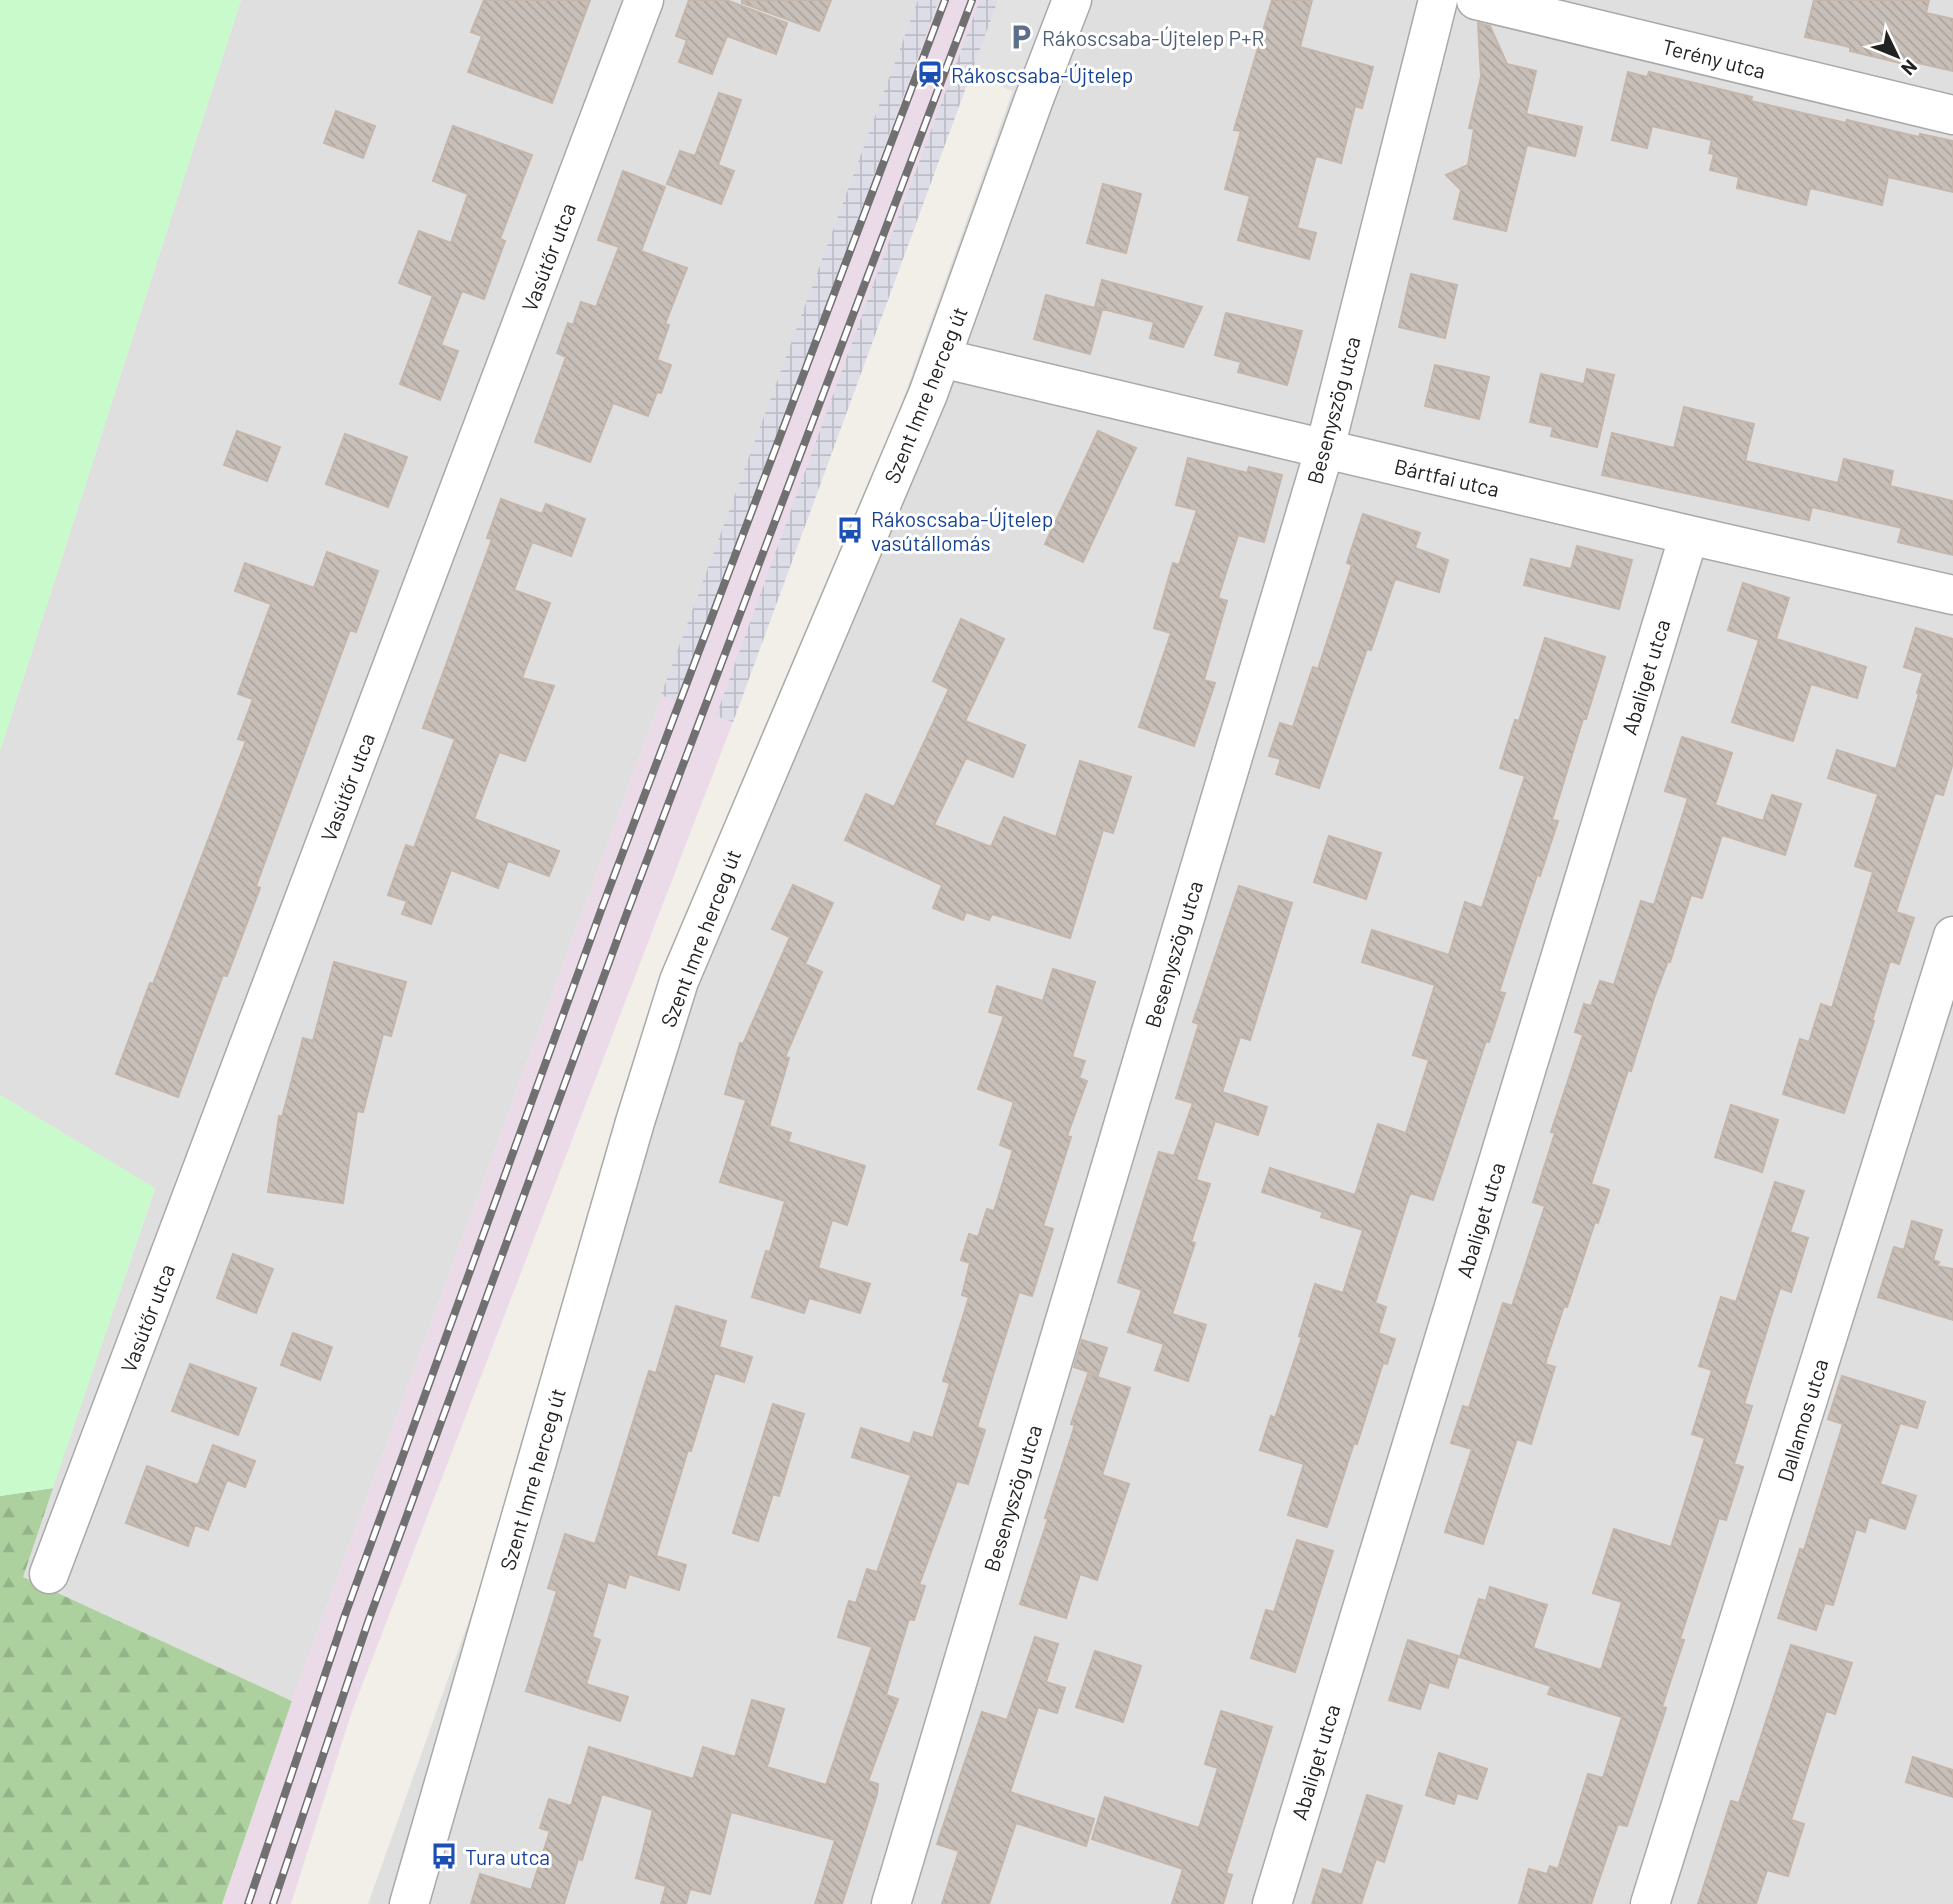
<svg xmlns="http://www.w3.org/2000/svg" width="1953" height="1904" viewBox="0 0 1953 1904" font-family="Barlow,sans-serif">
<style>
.residential{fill:#e0dfdf}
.railway{fill:#ebdbe8}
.forest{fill:url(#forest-firs)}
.park{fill:#c8facc}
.parking{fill:#e2e2e2}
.plaza{fill:url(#plaza-grid)}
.building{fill:url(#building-back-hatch);stroke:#c4b6ab;stroke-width:2}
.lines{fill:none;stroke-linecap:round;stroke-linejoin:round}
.minor-casing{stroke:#a9a9a9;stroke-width:41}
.minor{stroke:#fff;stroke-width:38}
.rail-casing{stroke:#707070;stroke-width:8}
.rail{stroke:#fff;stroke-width:5;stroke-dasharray:16;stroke-linecap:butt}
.labels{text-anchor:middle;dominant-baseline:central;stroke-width:6;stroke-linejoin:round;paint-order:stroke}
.service-label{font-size:21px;fill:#4e5e75;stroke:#fff;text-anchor:start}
.street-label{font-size:21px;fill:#222;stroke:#fff}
.transit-label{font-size:21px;fill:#164399;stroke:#fff;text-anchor:start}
</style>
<defs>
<pattern id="forest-firs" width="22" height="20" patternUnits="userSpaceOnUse" patternTransform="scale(1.75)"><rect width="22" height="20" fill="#add19e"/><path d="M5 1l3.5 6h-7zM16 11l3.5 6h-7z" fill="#95b388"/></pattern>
<pattern id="plaza-grid" width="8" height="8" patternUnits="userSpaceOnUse" patternTransform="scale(1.75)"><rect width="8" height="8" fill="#dddde8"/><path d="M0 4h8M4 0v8" fill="none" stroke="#bdbdc7"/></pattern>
<pattern id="building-back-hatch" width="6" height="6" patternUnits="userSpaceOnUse" patternTransform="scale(1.75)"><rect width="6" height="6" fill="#c7bfb8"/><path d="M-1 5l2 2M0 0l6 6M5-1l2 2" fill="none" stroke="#aba49e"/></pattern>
</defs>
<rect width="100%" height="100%" fill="#f2efe9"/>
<path class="residential" d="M 241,0 L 918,0 L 292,1701 L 22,1577 L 155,1189 L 0,1095 L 0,751 Z
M 1045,0 L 1953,0 L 1953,1904 L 368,1904 Z"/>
<path class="railway" d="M 918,0 L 998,0 L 733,722 L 351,1714 L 291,1904 L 222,1904 L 292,1701 Z"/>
<path class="forest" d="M 53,1488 L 23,1577 L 292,1701 L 222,1904 L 0,1904 L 0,1496 Z"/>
<path class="park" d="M 0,0 L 241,0 L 0,751 Z
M 0,1095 L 155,1188 L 53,1488 L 0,1496 Z"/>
<path class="parking" d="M 998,0 L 1072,0 L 1034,99 L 970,75 Z"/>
<path class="plaza" d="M 918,0 L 939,0 L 678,702 L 661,695 Z
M 980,0 L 998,0 L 733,722 L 716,716 L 880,266 Z"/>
<path class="building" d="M 484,0 L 590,0 L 552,103 L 468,72 L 482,36 L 471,32 Z
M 689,0 L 726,0 L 787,23 L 776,54 L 727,36 L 712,74 L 679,62 L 687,40 L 676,36 Z
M 742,0 L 831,0 L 819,31 L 742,3 Z
M 1272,0 L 1312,0 L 1300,47 L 1373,67 L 1362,108 L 1355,106 L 1341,163 L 1316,156 L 1297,228 L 1316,233 L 1309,259 L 1238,240 L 1250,196 L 1225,189 L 1241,131 L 1234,130 Z
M 1814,0 L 1929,0 L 1926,13 L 1953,19 L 1953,71 L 1914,62 L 1913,66 L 1850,51 L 1850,47 L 1805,37 Z
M 1478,23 L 1490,26 L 1507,64 L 1536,71 L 1526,114 L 1582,127 L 1575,156 L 1527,145 L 1506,231 L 1454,219 L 1461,190 L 1446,175 L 1468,165 L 1474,129 L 1469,128 L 1481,77 Z
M 1628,72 L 1647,77 L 1649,72 L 1752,97 L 1751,101 L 1846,123 L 1847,120 L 1919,137 L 1920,134 L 1953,141 L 1953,192 L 1888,177 L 1882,205 L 1810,188 L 1806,205 L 1737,188 L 1739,177 L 1710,170 L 1714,154 L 1709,153 L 1712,140 L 1652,126 L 1647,148 L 1612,140 Z
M 719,93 L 741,100 L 718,165 L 734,171 L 721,204 L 667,184 L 680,151 L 695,156 Z
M 336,111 L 375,126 L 363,158 L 324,143 Z
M 453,126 L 532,155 L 500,239 L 505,241 L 484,299 L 462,291 L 441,345 L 458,351 L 440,400 L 400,384 L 433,296 L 399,283 L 419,231 L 451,243 L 468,194 L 433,181 Z
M 623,171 L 665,187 L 641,251 L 687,268 L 665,324 L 669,325 L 657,360 L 671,365 L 661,393 L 657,392 L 648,416 L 613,403 L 590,462 L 535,442 L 566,357 L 557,353 L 568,323 L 573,325 L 581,302 L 596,307 L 619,247 L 598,240 Z
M 1103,184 L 1141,194 L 1126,253 L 1087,243 Z
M 1411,274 L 1457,285 L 1445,338 L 1399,327 Z
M 1102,280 L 1202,307 L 1183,347 L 1150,338 L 1154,322 L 1095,307 Z
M 1046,295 L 1102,310 L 1090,354 L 1034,339 Z
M 1226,313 L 1302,331 L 1287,385 L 1238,372 L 1241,362 L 1215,355 Z
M 1435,365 L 1489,377 L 1479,419 L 1425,406 Z
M 1587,369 L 1614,375 L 1597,447 L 1551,436 L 1553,427 L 1530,422 L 1541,374 L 1584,384 Z
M 1684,407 L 1754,424 L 1745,461 L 1838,483 L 1844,459 L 1893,471 L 1890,486 L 1953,501 L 1953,555 L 1898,542 L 1902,528 L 1812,507 L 1809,520 L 1602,475 L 1612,433 L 1674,448 Z
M 237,431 L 280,447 L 267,481 L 224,465 Z
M 1098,431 L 1136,448 L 1083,562 L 1045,544 Z
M 345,434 L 407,457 L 388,507 L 326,484 Z
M 1188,458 L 1247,473 L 1249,467 L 1282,475 L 1264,542 L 1238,535 L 1218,598 L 1227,601 L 1204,680 L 1215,683 L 1194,746 L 1139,727 L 1171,633 L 1154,628 L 1173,563 L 1179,565 L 1197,510 L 1176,505 Z
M 501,499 L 542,514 L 546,504 L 585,519 L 571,556 L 532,542 L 514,590 L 550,603 L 522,678 L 554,686 L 525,761 L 499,752 L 474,819 L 559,851 L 549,876 L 508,861 L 498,888 L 451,870 L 431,924 L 402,914 L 407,901 L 388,895 L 406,845 L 414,848 L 455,739 L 423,728 L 492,539 L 487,538 Z
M 1363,514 L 1420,533 L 1415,548 L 1448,560 L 1439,592 L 1395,579 L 1371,650 L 1367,649 L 1319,788 L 1276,774 L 1281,759 L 1269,756 L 1280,723 L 1293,727 L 1313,667 L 1318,669 L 1352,565 L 1347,563 Z
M 1577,546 L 1632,560 L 1619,609 L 1524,585 L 1531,559 L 1571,569 Z
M 327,552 L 378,571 L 356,632 L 350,630 L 256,886 L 260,888 L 227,976 L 223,975 L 178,1097 L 116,1074 L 150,983 L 153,984 L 246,741 L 238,739 L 253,699 L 238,694 L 271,604 L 235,591 L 245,563 L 314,588 Z
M 1743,583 L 1789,598 L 1776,639 L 1866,667 L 1857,698 L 1811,684 L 1793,741 L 1732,722 L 1759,640 L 1728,630 Z
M 961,619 L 1004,639 L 965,721 L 1025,745 L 1013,777 L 966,758 L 934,825 L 991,847 L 1004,817 L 1056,837 L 1080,761 L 1131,777 L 1113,833 L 1103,830 L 1070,938 L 992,914 L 989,920 L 966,912 L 963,920 L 933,908 L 942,885 L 845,840 L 866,794 L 894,807 L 949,689 L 933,681 Z
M 1916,628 L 1953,639 L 1953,763 L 1943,795 L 1935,793 L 1896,912 L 1914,918 L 1899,964 L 1890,961 L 1872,1021 L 1874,1021 L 1844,1113 L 1783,1094 L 1800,1039 L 1809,1042 L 1821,1004 L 1832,1008 L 1873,872 L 1855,866 L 1878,794 L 1828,778 L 1837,750 L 1896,769 L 1919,694 L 1917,693 L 1923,673 L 1904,667 Z
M 1545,638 L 1605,657 L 1586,719 L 1583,719 L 1552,820 L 1558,821 L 1540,876 L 1537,875 L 1499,992 L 1505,993 L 1489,1042 L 1486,1041 L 1433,1200 L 1410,1193 L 1375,1303 L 1386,1307 L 1378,1333 L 1395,1339 L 1387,1364 L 1383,1363 L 1357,1444 L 1354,1443 L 1327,1527 L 1288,1515 L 1304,1464 L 1260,1450 L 1271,1416 L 1275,1418 L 1302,1337 L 1299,1336 L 1315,1284 L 1343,1293 L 1363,1230 L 1321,1217 L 1323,1212 L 1262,1192 L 1270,1168 L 1355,1195 L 1378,1124 L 1406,1133 L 1429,1060 L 1413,1055 L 1435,985 L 1362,962 L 1372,930 L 1449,955 L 1465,902 L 1482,908 L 1525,776 L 1500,768 L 1515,720 L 1519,721 Z
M 1682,737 L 1732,753 L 1715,805 L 1763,821 L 1772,795 L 1801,804 L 1785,855 L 1722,835 L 1702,898 L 1691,895 L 1670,962 L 1668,961 L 1654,998 L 1631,1071 L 1628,1070 L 1591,1184 L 1609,1190 L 1598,1223 L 1595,1222 L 1567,1307 L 1564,1306 L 1545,1364 L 1555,1367 L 1531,1444 L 1517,1439 L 1483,1544 L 1445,1532 L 1472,1449 L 1451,1443 L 1463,1406 L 1469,1408 L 1503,1303 L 1512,1306 L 1545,1206 L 1533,1202 L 1555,1133 L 1551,1132 L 1583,1035 L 1575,1032 L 1584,1004 L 1591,1006 L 1600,981 L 1614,985 L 1641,901 L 1654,905 L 1688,798 L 1665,791 Z
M 1329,836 L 1381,853 L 1366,899 L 1314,882 Z
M 793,885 L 833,903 L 805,964 L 822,972 L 785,1057 L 789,1058 L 769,1126 L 791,1133 L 788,1142 L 865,1166 L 847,1225 L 832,1220 L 818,1268 L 870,1284 L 860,1313 L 809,1298 L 804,1313 L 752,1297 L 766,1251 L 770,1252 L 785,1201 L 720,1182 L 746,1100 L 725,1094 L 740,1043 L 743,1044 L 790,937 L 772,929 Z
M 1239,886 L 1292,903 L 1250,1040 L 1240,1037 L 1222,1092 L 1267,1107 L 1258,1135 L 1215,1121 L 1196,1180 L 1210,1184 L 1191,1242 L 1195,1243 L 1172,1314 L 1206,1325 L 1188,1381 L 1155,1370 L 1164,1344 L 1128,1332 L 1142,1290 L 1118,1282 L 1159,1152 L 1174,1156 L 1193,1103 L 1176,1098 L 1199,1024 L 1193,1022 Z
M 334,962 L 406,982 L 391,1036 L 383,1034 L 363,1112 L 357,1111 L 343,1203 L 268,1192 L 279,1116 L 282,1117 L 303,1038 L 313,1041 Z
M 1053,969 L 1095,982 L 1072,1057 L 1085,1061 L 1079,1078 L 1087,1081 L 1067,1136 L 1071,1137 L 1043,1226 L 1053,1229 L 1032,1296 L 1019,1292 L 977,1427 L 985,1430 L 968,1484 L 957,1481 L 919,1585 L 925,1586 L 914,1620 L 909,1619 L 886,1695 L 898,1699 L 868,1781 L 878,1784 L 877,1794 L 842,1904 L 815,1904 L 835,1840 L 731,1812 L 710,1894 L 690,1889 L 686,1904 L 661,1904 L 666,1886 L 636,1878 L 653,1810 L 602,1794 L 582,1860 L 578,1859 L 564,1904 L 471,1904 L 480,1874 L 531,1890 L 550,1831 L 540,1828 L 549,1799 L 571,1806 L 589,1747 L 693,1779 L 703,1747 L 735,1757 L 752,1700 L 784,1709 L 767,1767 L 826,1785 L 872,1647 L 838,1637 L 849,1601 L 856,1603 L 867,1569 L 877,1572 L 911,1475 L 852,1457 L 861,1428 L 910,1444 L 914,1432 L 933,1438 L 950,1383 L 943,1381 L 969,1297 L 962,1295 L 970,1263 L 961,1260 L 969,1234 L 978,1237 L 987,1209 L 994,1211 L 1013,1150 L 1000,1145 L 1014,1102 L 978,1089 L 1004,1016 L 989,1012 L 997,986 L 1043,1001 Z
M 1731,1105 L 1778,1120 L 1762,1172 L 1715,1157 Z
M 1775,1182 L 1804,1191 L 1790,1232 L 1808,1238 L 1791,1292 L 1780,1288 L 1744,1404 L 1752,1406 L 1734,1464 L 1743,1467 L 1726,1520 L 1719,1518 L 1680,1639 L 1684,1640 L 1662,1707 L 1666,1708 L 1627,1826 L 1618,1824 L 1591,1904 L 1519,1904 L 1529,1869 L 1547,1874 L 1550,1866 L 1558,1869 L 1588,1774 L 1603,1778 L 1622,1717 L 1548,1694 L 1551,1686 L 1460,1657 L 1479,1599 L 1486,1601 L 1490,1587 L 1547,1605 L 1533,1648 L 1601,1670 L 1622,1602 L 1593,1593 L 1614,1529 L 1671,1547 L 1705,1438 L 1692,1434 L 1712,1370 L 1699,1366 L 1721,1297 L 1736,1302 Z
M 1912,1221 L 1942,1230 L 1933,1260 L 1939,1262 L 1937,1266 L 1953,1269 L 1953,1320 L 1878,1297 L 1894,1247 L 1904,1250 Z
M 233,1254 L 273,1269 L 256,1313 L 217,1298 Z
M 676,1306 L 726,1321 L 719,1347 L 752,1357 L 744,1382 L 715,1373 L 691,1451 L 688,1450 L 656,1556 L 686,1565 L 679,1590 L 629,1574 L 625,1588 L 608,1582 L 592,1637 L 600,1640 L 586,1684 L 628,1697 L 620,1721 L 526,1691 L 557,1591 L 548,1588 L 565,1534 L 595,1544 L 649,1371 L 656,1373 Z
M 293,1333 L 332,1347 L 320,1380 L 281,1365 Z
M 1082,1340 L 1107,1348 L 1098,1375 L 1074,1367 Z
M 190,1364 L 256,1388 L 238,1435 L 172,1411 Z
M 1088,1374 L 1130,1388 L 1102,1475 L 1129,1484 L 1097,1580 L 1080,1574 L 1066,1618 L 1020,1604 L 1048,1519 L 1045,1518 L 1075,1425 L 1071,1424 Z
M 1842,1376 L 1925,1402 L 1917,1428 L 1900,1423 L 1880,1484 L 1916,1496 L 1905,1529 L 1869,1517 L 1865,1532 L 1856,1529 L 1833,1605 L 1825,1603 L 1816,1630 L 1778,1618 L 1800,1549 L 1804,1550 L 1843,1424 L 1828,1419 Z
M 773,1404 L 804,1414 L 779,1496 L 773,1494 L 758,1541 L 733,1533 Z
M 213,1445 L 255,1461 L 245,1487 L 227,1480 L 208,1530 L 195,1525 L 188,1546 L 126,1523 L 147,1466 L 198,1485 Z
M 1297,1540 L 1333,1551 L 1295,1672 L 1251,1658 L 1266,1610 L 1274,1612 Z
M 1035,1637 L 1058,1644 L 1046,1682 L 1065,1688 L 1057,1713 L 1038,1707 L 1010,1792 L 1094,1819 L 1086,1846 L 1016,1823 L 989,1904 L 942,1904 L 959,1851 L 937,1844 L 958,1782 L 982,1712 L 1007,1720 Z
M 1408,1640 L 1458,1656 L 1448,1688 L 1429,1682 L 1420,1709 L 1389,1700 Z
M 1791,1645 L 1852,1663 L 1835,1714 L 1826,1711 L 1791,1820 L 1804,1824 L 1788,1876 L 1767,1870 L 1756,1904 L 1698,1904 L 1731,1801 L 1739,1803 Z
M 1095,1651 L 1141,1666 L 1123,1722 L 1076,1707 Z
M 1221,1711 L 1272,1727 L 1226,1873 L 1232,1875 L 1223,1904 L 1172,1904 L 1183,1869 L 1092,1839 L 1105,1797 L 1199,1828 L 1218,1768 L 1205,1764 Z
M 1439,1753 L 1487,1769 L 1477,1799 L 1457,1793 L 1454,1804 L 1426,1795 Z
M 1913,1757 L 1953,1770 L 1953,1797 L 1906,1782 Z
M 1367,1795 L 1402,1806 L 1384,1862 L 1376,1859 L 1361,1904 L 1312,1904 L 1323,1869 L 1342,1875 Z"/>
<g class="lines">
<g class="minor-casing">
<path id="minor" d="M 1476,0 L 1953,115
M 941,358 L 1689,535 L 1953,595
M 49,1574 L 644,0
M 409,1904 L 635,1122 L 679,981 L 928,394 L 1034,99 L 1072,0
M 891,1904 L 1325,448 L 1438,0
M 1272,1904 L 1689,535
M 1650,1904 L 1953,936"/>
</g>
<use href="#minor" class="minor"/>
<g class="rail-casing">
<path id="rail" d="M 248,1904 L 345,1615 L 603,905 L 945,0
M 273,1904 L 368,1622 L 627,913 L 972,0"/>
</g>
<use href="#rail" class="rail"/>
</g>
<defs>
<g id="parking-bare" transform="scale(2.1)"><path d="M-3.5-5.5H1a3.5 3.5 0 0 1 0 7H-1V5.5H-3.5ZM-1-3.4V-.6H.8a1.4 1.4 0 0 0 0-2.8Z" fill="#5c6f8a" stroke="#fff" stroke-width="2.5" paint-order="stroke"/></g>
<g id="station-bare" transform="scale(2.1)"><path d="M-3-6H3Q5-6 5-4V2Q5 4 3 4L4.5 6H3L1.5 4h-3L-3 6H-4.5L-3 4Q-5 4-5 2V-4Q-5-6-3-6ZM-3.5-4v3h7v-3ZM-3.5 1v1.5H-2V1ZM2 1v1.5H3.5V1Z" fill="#1a4fb4" stroke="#fff" stroke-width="2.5" paint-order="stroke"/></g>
<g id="bus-bare" transform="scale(2.1)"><path d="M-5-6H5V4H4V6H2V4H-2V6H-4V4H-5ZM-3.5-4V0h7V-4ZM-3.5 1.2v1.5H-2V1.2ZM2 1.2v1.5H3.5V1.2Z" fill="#1a4fb4" stroke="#fff" stroke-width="2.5" paint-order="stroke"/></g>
</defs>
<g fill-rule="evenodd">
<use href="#parking-bare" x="1021" y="37"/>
<use href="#station-bare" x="930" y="74"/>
<use href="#bus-bare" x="850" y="530"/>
<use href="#bus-bare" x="444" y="1856"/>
</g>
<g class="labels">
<g class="service-label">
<text x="1042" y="37">Rákoscsaba-Újtelep P+R</text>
</g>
<g class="street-label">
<text transform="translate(1714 58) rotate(14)">Terény utca</text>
<text transform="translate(548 257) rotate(-69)">Vasútőr utca</text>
<text transform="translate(925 395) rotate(-68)">Szent Imre herceg út</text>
<text transform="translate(1333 410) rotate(-75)">Besenyszög utca</text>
<text transform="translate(1447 477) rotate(13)">Bártfai utca</text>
<text transform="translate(1645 677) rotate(-73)">Abaliget utca</text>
<text transform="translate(347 787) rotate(-69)">Vasútőr utca</text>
<text transform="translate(700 938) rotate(-69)">Szent Imre herceg út</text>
<text transform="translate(1173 954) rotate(-73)">Besenyszög utca</text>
<text transform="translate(1480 1220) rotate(-73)">Abaliget utca</text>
<text transform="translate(147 1318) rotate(-69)">Vasútőr utca</text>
<text transform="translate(1802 1420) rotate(-73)">Dallamos utca</text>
<text transform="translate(532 1479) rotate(-74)">Szent Imre herceg út</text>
<text transform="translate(1012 1498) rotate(-73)">Besenyszög utca</text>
<text transform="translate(1315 1762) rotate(-73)">Abaliget utca</text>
</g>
<g class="transit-label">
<text x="951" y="74">Rákoscsaba-Újtelep</text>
<text x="871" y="518">Rákoscsaba-Újtelep<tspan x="871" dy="24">vasútállomás</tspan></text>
<text x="465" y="1856">Tura utca</text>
</g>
</g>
<g transform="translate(1897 56) rotate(133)" stroke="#ffffff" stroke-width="5" paint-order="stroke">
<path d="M0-5L12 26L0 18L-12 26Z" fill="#222222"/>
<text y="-10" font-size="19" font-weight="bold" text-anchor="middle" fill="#222222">N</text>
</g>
</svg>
